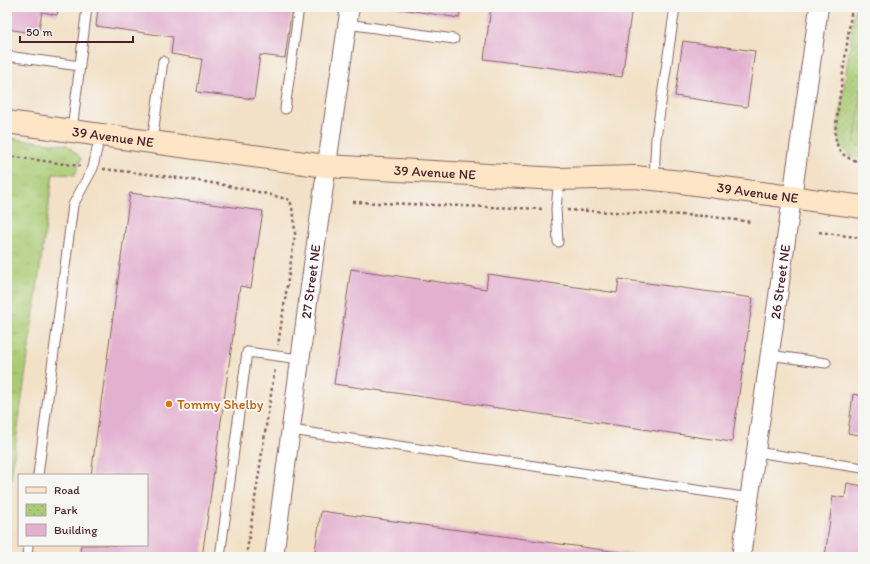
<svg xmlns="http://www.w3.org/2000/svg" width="870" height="564" viewBox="0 0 870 564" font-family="Itim,sans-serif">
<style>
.grass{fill:url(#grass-tufts);stroke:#7a7550}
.park{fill:url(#park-dots);stroke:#7a7550}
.pitch{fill:#aacb74;stroke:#7a7550}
.building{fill:#e3b1d0}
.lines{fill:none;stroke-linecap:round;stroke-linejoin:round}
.lane-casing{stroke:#856362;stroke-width:11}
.street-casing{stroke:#856362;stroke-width:20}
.secondary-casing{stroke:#856362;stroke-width:24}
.path{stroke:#856362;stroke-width:2.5;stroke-dasharray:3 3;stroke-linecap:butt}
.lane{stroke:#fff;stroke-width:9}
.street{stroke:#fff;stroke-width:18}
.secondary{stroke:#fde5c5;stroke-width:22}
.food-dot{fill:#e8710a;stroke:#f6f6f2;stroke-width:1.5}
.labels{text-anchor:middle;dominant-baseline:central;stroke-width:4;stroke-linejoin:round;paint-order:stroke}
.street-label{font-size:14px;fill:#4a1f2b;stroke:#f6f6f2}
.food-label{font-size:14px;fill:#c56008;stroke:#f6f6f2;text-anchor:start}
</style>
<defs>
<pattern id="grass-tufts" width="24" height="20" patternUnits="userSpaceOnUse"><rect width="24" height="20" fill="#aacb74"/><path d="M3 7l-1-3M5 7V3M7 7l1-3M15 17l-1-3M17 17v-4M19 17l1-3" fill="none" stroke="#94ae65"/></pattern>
<pattern id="park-dots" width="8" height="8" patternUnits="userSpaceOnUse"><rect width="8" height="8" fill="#aacb74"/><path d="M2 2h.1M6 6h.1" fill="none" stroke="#94ae65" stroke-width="1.8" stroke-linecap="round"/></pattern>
</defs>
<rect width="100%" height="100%" fill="#f6f6f2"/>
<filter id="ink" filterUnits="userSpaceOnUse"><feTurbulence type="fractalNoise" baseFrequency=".025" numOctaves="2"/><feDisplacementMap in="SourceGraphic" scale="8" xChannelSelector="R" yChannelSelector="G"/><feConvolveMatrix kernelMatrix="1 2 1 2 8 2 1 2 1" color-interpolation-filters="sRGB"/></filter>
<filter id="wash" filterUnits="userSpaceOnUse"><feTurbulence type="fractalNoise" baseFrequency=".012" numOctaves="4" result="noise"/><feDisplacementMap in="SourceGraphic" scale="16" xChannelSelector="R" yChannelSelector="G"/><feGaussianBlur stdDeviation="0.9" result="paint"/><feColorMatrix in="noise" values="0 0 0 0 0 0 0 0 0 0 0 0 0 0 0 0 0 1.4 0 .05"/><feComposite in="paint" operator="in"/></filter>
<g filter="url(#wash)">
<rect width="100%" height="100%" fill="#f2e1c7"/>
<path class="grass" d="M 7,138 L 67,145 L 81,158 L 75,175 L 53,174 L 7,507 Z"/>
<path class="park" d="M 855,7 L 863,7 L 863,159 C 845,157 838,147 838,129 Z"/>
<path class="pitch" d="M 863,80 L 863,150 L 855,141 Z"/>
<g id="blocks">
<path class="building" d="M 7,7 L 59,7 L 57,15 L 42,12 L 38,34 L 7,29 Z
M 98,7 L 292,7 L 285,58 L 260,55 L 254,99 L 197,92 L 202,59 L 171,54 L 173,37 L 96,26 Z
M 389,7 L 461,7 L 459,18 Z
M 491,7 L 632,7 L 622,77 L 484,59 Z
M 683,41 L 755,51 L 747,107 L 675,96 Z
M 130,193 L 263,211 L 251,288 L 240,286 L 202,557 L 79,557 L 81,545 L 147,545 L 147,475 L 91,475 Z
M 351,269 L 486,289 L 488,274 L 617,293 L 619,279 L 753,298 L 732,442 L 334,384 Z
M 853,394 L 863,396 L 863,436 L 848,433 Z
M 847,483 L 863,486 L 863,557 L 825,557 L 833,496 L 845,498 Z
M 321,511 L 647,556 L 647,557 L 314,557 Z"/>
</g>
</g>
<g filter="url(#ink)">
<use href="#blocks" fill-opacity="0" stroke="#856362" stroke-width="1"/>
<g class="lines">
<g class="lane-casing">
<path id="lane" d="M 347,24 L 454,39
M 7,56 L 80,66
M 285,109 L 299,7
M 72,130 L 87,7
M 152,142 L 163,61
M 654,179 L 656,138 L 675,7
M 558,242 L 556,209 L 559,179
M 769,355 L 826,363
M 291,430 L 750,498
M 756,452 L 863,468
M 38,475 L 73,205 L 93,168 L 100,134
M 27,557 L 28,545
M 220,557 L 247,352 L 300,359"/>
</g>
<g class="street-casing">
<g id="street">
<path id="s1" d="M 274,557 C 298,374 322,190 350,7"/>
<path id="s2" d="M 741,557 L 819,7"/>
</g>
</g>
<g class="secondary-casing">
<g id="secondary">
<path id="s3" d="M 7,122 L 326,166 L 559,179 L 635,177 L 681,182 L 863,207"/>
</g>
</g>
<path class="path" d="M 852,7 L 835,132 C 836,151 843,159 863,162
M 7,156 L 80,166
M 103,169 C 166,176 229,183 290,200 L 294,216 L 295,234 L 278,345
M 353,202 L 544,209
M 567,210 L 705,216 L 752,222
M 819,232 L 863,238
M 246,557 L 275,368"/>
<use href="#lane" class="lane"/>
<use href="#street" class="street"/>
<use href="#secondary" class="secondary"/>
</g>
</g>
<circle class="food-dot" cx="169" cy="404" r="4"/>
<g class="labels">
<g class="street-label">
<text stroke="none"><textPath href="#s3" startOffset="107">39 Avenue NE</textPath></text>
<text stroke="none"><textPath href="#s3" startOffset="431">39 Avenue NE</textPath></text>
<text stroke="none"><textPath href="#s3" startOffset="755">39 Avenue NE</textPath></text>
<text stroke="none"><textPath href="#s1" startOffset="278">27 Street NE</textPath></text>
<text stroke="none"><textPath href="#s2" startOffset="278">26 Street NE</textPath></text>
</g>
<g class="food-label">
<text x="177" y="404">Tommy Shelby</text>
</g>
</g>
<rect width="870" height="564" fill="none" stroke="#f6f6f2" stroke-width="24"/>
<rect x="18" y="474" width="130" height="72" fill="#f6f6f2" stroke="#b1a0a2"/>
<rect x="26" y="487" width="20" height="6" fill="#fde5c5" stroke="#b1a0a2"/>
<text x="54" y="494" font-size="12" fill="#4a1f2b">Road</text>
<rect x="26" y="504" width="20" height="12" fill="url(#park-dots)" stroke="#b1a0a2"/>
<text x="54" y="514" font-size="12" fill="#4a1f2b">Park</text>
<rect x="26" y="524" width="20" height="12" fill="#e3b1d0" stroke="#b1a0a2"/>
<text x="54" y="534" font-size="12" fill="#4a1f2b">Building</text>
<path d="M20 36v6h113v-6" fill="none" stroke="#4a1f2b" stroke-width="2"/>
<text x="26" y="36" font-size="12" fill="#4a1f2b" stroke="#f6f6f2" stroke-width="3" paint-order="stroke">50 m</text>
</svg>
